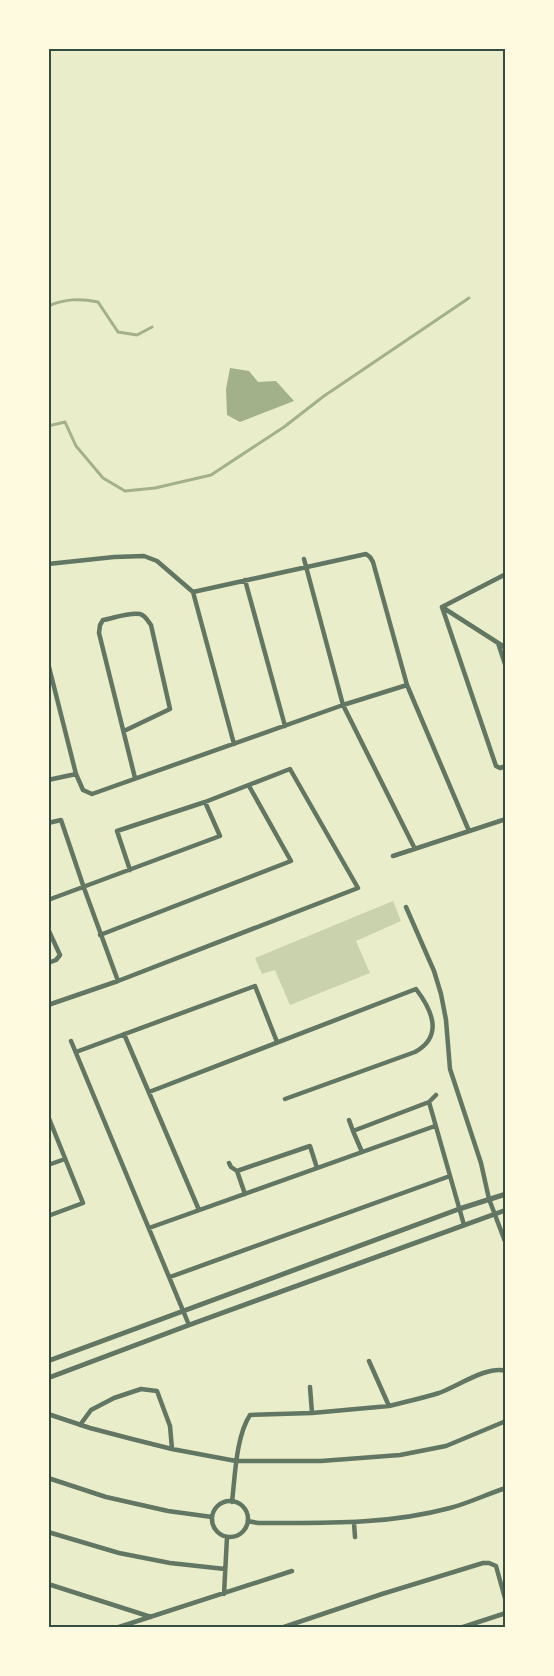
<svg xmlns="http://www.w3.org/2000/svg" width="554" height="1676" viewBox="0 0 554 1676" font-family="'IBM Plex Sans',sans-serif">
<style>
.green{fill:#cad2ad}
.water{fill:#a3b18a}
.lines{fill:none;stroke-linecap:round;stroke-linejoin:round}
.stream{stroke:#a3b18a;stroke-width:3}
.minor{stroke:#617663;stroke-width:4.5}
.tertiary{stroke:#617663;stroke-width:5}
.neatline{fill:none;stroke:#344e41;stroke-width:2}
</style>
<rect width="100%" height="100%" fill="#e9edc9"/>
<path class="green" d="M 393,901 L 401,921 L 356,941 L 370,973 L 290,1005 L 275,970 L 262,974 L 255,958 Z"/>
<path class="water" d="M 230,368 L 249,371 L 258,382 L 276,381 L 294,401 L 240,422 L 227,415 L 226,389 Z"/>
<g class="lines">
<path class="stream" d="M 48,306 C 65,299 79,298 98,302 L 118,332 L 137,335 L 152,327
M 48,426 L 65,422 L 76,446 L 103,478 L 125,491 L 155,488 L 211,475 L 284,427 L 324,396 L 469,298"/>
<path class="minor" d="M 304,559 L 343,705 L 415,849
M 48,564 L 114,557 L 144,556 L 157,561 L 193,592 L 234,744
M 245,580 L 285,726
M 193,592 L 366,554 L 370,557 L 373,562 L 407,685 L 469,831
M 442,607 L 496,766 L 500,768 L 506,766
M 442,607 L 506,648
M 442,607 L 506,574
M 498,643 L 506,667
M 48,663 L 76,774 L 83,790 L 92,794 L 343,705 L 407,685
M 124,731 L 170,709 L 151,625 C 148,621 145,615 140,614 C 129,612 114,618 103,620 L 100,625 L 99,633 L 135,778
M 48,780 L 76,774
M 48,823 L 61,820 L 84,888 L 118,981
M 393,856 L 506,819
M 48,900 L 220,836 L 205,802
M 406,907 L 434,971 L 441,994 L 446,1020 L 450,1069 L 481,1163 L 489,1199 L 506,1244
M 48,929 L 60,955 L 56,960 L 48,963
M 100,935 L 291,861 L 249,786
M 48,1005 L 118,981 L 358,888 L 290,769 L 205,802 L 117,831 L 130,870
M 124,1034 L 199,1210
M 71,1041 L 189,1325
M 76,1052 L 255,986 L 277,1042
M 149,1092 L 416,989 C 432,1010 444,1036 415,1052 L 285,1099
M 429,1102 L 464,1225
M 48,1116 L 83,1203 L 48,1216
M 349,1120 L 353,1131
M 362,1152 L 353,1131 L 429,1102 L 436,1095
M 229,1163 L 231,1167 L 237,1171 L 245,1194
M 48,1165 L 65,1159
M 237,1171 L 310,1146 L 317,1168
M 149,1228 L 435,1126
M 170,1277 L 450,1176
M 310,1387 L 312,1413 L 389,1406 L 369,1361
M 389,1406 C 405,1402 423,1398 439,1393 C 458,1386 488,1365 506,1371
M 48,1414 L 90,1428 L 132,1439 L 172,1449 L 236,1461 L 321,1461 L 400,1455 L 446,1446 L 506,1421
M 80,1425 L 91,1410 L 114,1398 L 141,1389 L 157,1391 L 170,1426 L 172,1449
M 48,1478 L 106,1497 L 168,1511 L 212,1517
M212 1519a18 18 0 1 1 36 0a18 18 0 1 1-36 0Z
M 232,1502 C 235,1477 236,1436 250,1415 L 312,1413
M 248,1521 L 258,1523 C 323,1523 387,1525 450,1508 C 469,1503 487,1494 506,1488
M 354,1523 L 355,1537
M 48,1532 L 119,1553 L 170,1563 L 225,1569
M 48,1584 L 151,1617
M 224,1594 L 227,1537
M 116,1628 L 292,1571
M 281,1628 L 382,1594 L 483,1563 L 489,1563 L 496,1566 L 506,1602
M 460,1628 L 506,1613"/>
<path class="tertiary" d="M 48,1361 L 459,1209 L 506,1194
M 48,1378 L 189,1325 L 506,1210"/>
</g>
<rect width="554" height="1676" fill="none" stroke="#fefae0" stroke-width="99"/>
<rect x="50" y="50" width="454" height="1576" class="neatline"/>
</svg>
